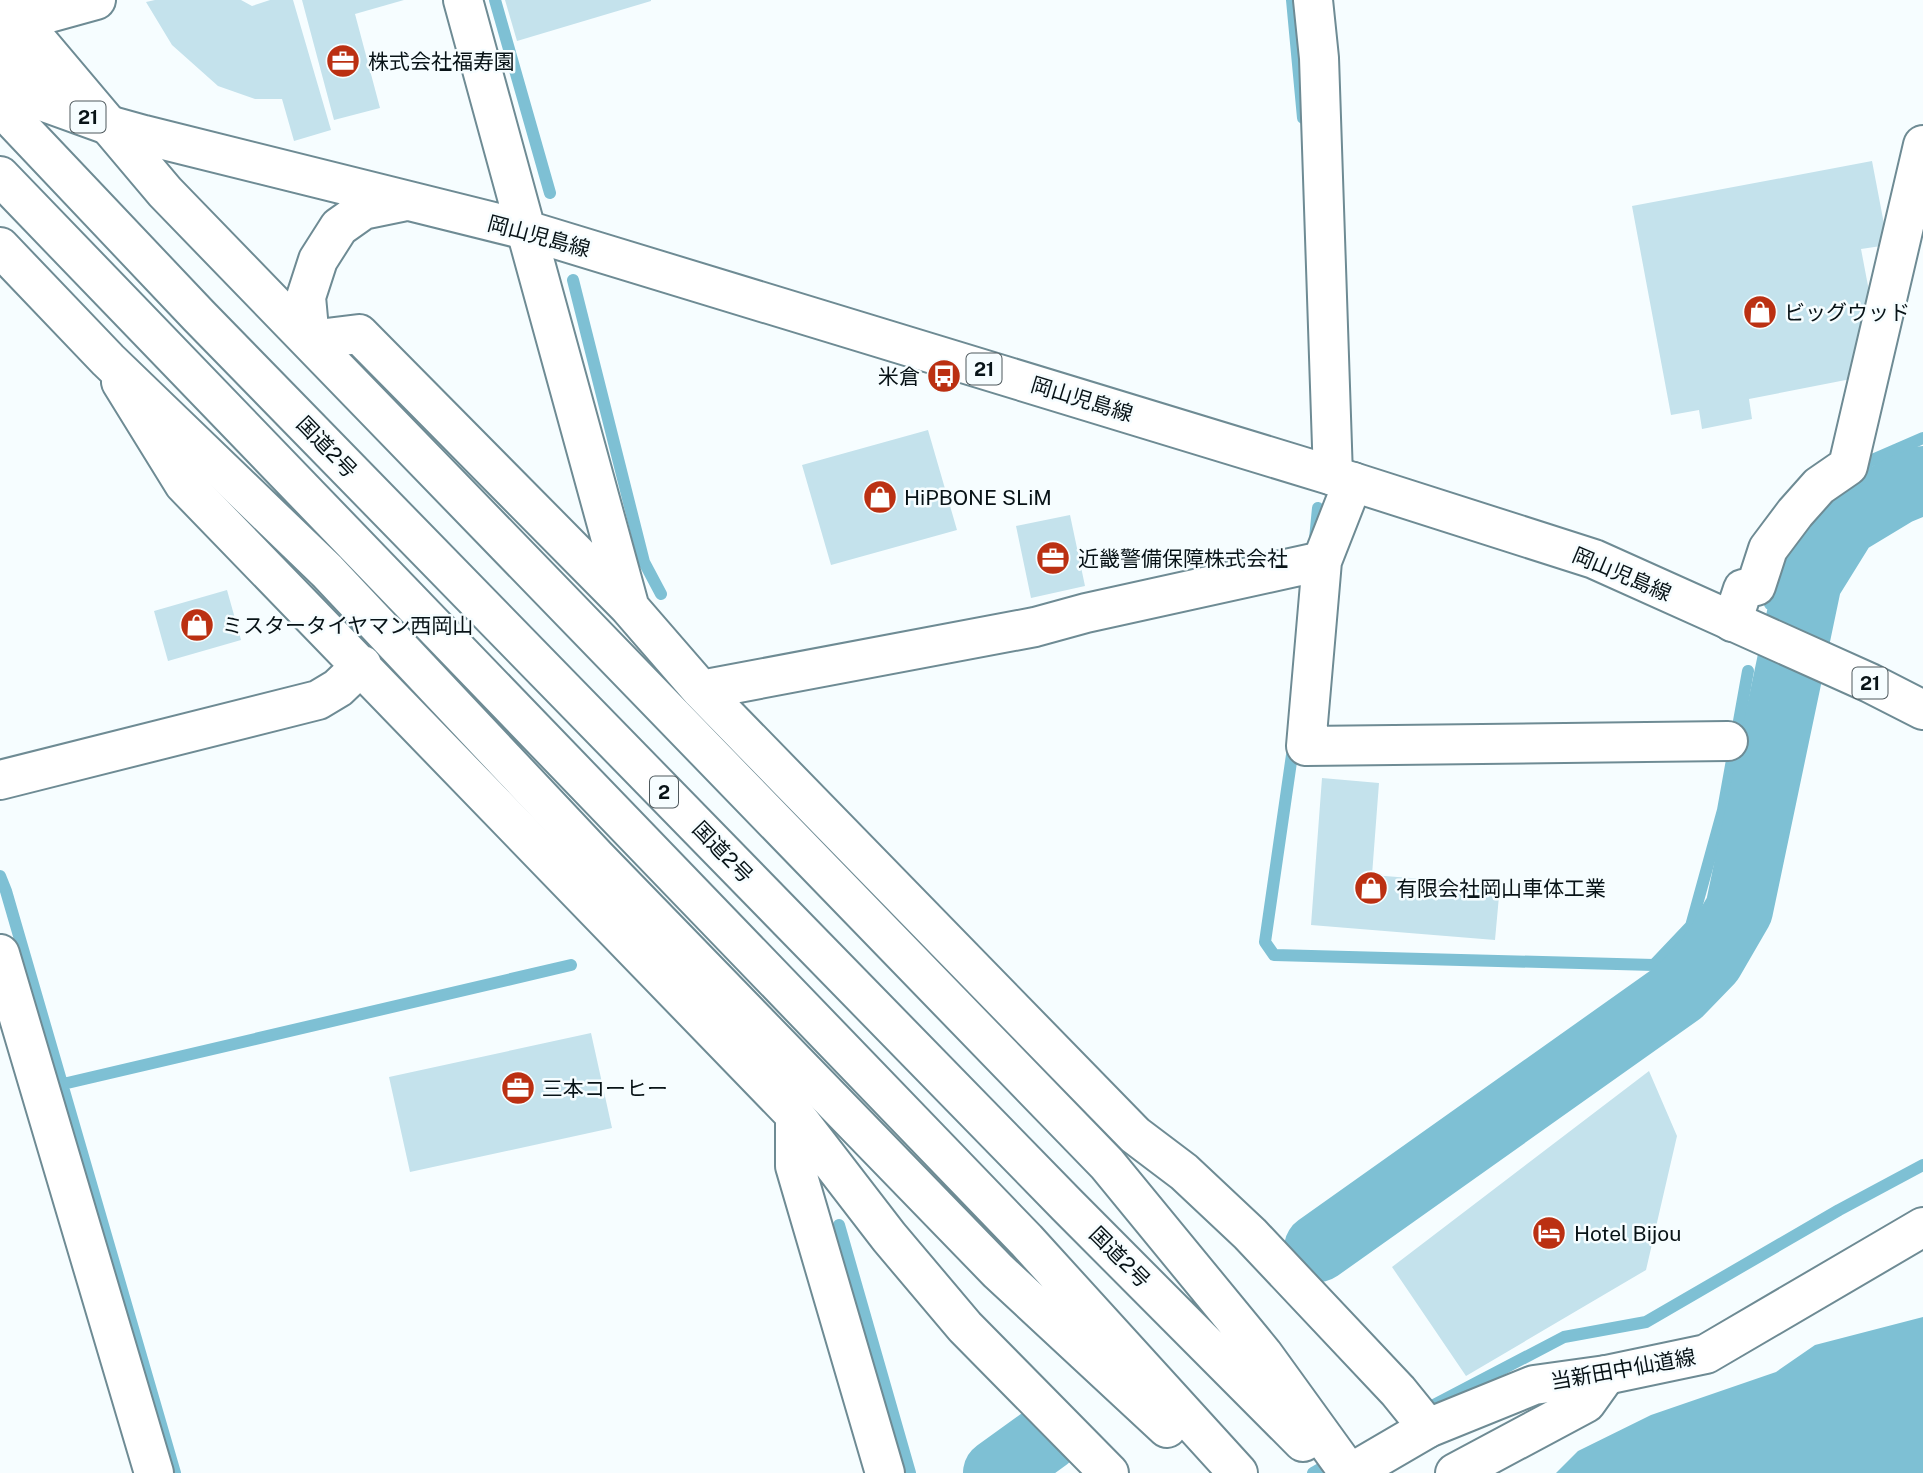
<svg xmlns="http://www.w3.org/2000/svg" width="1923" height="1473" viewBox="0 0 1923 1473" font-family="'Public Sans','Noto Sans JP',sans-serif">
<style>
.water{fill:#7ec0d4}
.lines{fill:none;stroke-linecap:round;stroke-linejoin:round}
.stream{stroke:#7ec0d4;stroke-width:12}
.river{stroke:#7ec0d4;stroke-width:68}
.building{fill:#c4e2ec}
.minor-casing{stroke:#6e8b94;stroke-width:42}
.major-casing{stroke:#6e8b94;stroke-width:42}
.highway-casing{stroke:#6e8b94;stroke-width:42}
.minor{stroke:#fff;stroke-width:38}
.major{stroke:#fff;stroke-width:38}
.highway{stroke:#fff;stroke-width:38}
.labels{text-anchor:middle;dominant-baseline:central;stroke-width:5;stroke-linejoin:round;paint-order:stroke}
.shield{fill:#f6fdff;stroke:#4f595d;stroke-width:2}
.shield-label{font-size:19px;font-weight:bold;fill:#081317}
.poi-label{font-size:21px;fill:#081317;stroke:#f6fdff;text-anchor:start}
.street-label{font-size:21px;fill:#081317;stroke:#f6fdff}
</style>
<rect width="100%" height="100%" fill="#f6fdff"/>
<path class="water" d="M 1923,1317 L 1923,1473 L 1556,1473 L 1578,1451 L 1651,1415 L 1776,1372 L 1815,1345 Z"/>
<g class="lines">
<path class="stream" d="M 495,0 L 550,193
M 1292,0 L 1303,118
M 573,280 L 644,562 L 661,594
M 1856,473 L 1870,461 L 1923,438
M 1315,539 L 1318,508
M 1770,604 L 1793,539
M 1294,741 L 1265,942 L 1274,955 L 1654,965 L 1691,926 L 1723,810 L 1748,671
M 0,876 L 6,891 L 175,1473
M 63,1084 L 571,965
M 839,1225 L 910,1473
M 1430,1407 L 1564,1337 L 1646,1322 L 1839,1210 L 1923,1165
M 1313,1473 L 1334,1461"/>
<path class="river" d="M 1318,1248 L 1679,992 L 1710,960 L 1739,910 L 1808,581 L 1844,523 L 1897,491 L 1923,480
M 997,1473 L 1047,1437"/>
</g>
<path class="building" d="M 155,0 L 241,0 L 252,6 L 270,0 L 293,0 L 331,130 L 294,141 L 282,99 L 255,99 L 218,86 L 172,45 L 146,2 Z
M 302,0 L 404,0 L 355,14 L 380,108 L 334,120 Z
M 505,0 L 651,0 L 651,1 L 517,41 Z
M 1872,161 L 1888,245 L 1861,249 L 1876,328 L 1856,378 L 1749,399 L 1752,419 L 1702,429 L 1699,410 L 1671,415 L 1632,206 Z
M 928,430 L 957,530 L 831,565 L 802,465 Z
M 1070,515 L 1085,586 L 1031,598 L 1016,526 Z
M 227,590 L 241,640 L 168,661 L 154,611 Z
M 1322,778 L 1379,783 L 1372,875 L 1500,885 L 1495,940 L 1311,925 Z
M 591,1033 L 612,1128 L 410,1172 L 389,1077 Z
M 1649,1071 L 1677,1136 L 1646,1270 L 1466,1376 L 1392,1267 Z"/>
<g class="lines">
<g class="minor-casing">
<path id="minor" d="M 1313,0 L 1319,58 L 1333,476
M 20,21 L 96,0
M 526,230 L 629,605
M 310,340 L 359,334 L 629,607 L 701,690 L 1135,1135 L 1184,1172 L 1250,1234 L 1398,1391 L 1428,1428
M 121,382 L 184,484 L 795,1115 L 889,1237 L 965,1327 L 1109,1473
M 1353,482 L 1322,561 L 1306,746 L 1728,741
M 1732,622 L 1743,589 L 1756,586 L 1768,549 L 1795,513 L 1819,486 L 1848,466 L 1923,145
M 701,690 L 1035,627 L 1086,613 L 1322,561
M 0,780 L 318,700 L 338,688 L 362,665
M 0,954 L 154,1473
M 795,1115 L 795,1166 L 885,1473
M 1455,1473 L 1586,1403 L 1606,1375"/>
</g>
<g class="major-casing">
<path id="major" d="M 463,0 L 526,230
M 0,42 L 57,70
M 0,86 L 108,125 L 144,135 L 526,230 L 1353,482 L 1594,559 L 1870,683 L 1923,710
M 310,340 L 306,297 L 318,260 L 339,227 L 363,210 L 402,202
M 1351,1473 L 1428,1428 L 1534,1385 L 1606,1375 L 1706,1354 L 1923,1227"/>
</g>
<g class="highway-casing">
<path id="highway" d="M 3,0 L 165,192 L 1107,1164 L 1263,1354 L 1349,1473
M 0,71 L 36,60
M 0,106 L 199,316 L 1067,1205 L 1303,1442
M 0,176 L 1026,1240 L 1238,1473
M 0,247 L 108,360 L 327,571 L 596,857 L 998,1271 L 1167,1428"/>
</g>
<use href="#minor" class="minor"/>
<use href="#major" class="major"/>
<use href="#highway" class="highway"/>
</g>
<defs>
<g id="office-disc" transform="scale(1.75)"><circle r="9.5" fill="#bb3012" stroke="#f6fdff"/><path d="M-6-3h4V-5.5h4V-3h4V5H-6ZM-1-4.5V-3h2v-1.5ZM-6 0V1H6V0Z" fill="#fff"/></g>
<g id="shop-disc" transform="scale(1.75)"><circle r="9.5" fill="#bb3012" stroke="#f6fdff"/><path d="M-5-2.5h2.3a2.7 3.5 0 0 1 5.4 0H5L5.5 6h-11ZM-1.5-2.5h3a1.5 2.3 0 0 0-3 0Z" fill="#fff"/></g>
<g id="bus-disc" transform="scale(1.75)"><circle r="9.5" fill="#bb3012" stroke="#f6fdff"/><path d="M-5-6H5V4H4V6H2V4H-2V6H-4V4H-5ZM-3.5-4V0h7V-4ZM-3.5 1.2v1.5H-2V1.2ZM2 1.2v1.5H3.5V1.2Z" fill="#fff"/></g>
<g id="hotel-disc" transform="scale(1.75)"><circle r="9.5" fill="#bb3012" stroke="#f6fdff"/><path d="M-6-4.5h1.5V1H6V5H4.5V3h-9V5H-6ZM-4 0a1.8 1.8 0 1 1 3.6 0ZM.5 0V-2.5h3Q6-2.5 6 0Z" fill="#fff"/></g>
</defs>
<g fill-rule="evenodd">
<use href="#office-disc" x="343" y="61"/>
<use href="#shop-disc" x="1760" y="312"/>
<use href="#bus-disc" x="944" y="376"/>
<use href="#shop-disc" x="880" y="497"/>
<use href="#office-disc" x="1053" y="558"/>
<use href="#shop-disc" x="197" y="625"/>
<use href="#shop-disc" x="1371" y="888"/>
<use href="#office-disc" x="518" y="1088"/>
<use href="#hotel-disc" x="1549" y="1233"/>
</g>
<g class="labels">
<g class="shield">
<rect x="70.5" y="101.5" width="35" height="31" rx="5"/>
<rect x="966.5" y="353.5" width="35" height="31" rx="5"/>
<rect x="1852.5" y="667.5" width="35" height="31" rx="5"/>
<rect x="650" y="776.5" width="28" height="31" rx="5"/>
</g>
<g class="shield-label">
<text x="88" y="117">21</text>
<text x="984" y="369">21</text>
<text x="1870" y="683">21</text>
<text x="664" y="792">2</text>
</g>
<g class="poi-label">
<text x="368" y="61">株式会社福寿園</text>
<text x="1784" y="312">ビッグウッド</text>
<text x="920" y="376" text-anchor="end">米倉</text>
<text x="904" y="497">HiPBONE SLiM</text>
<text x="1078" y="558">近畿警備保障株式会社</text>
<text x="222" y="625">ミスタータイヤマン西岡山</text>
<text x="1396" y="888">有限会社岡山車体工業</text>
<text x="542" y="1088">三本コーヒー</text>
<text x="1574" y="1233">Hotel Bijou</text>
</g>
<g class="street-label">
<text transform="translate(539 236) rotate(15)">岡山児島線</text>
<text transform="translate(1082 399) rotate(17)">岡山児島線</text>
<text transform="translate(327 447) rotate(46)">国道2号</text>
<text transform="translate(1622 574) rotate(23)">岡山児島線</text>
<text transform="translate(723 852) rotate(46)">国道2号</text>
<text transform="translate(1120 1257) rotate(45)">国道2号</text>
<text transform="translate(1623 1369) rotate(-10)">当新田中仙道線</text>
</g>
</g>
</svg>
